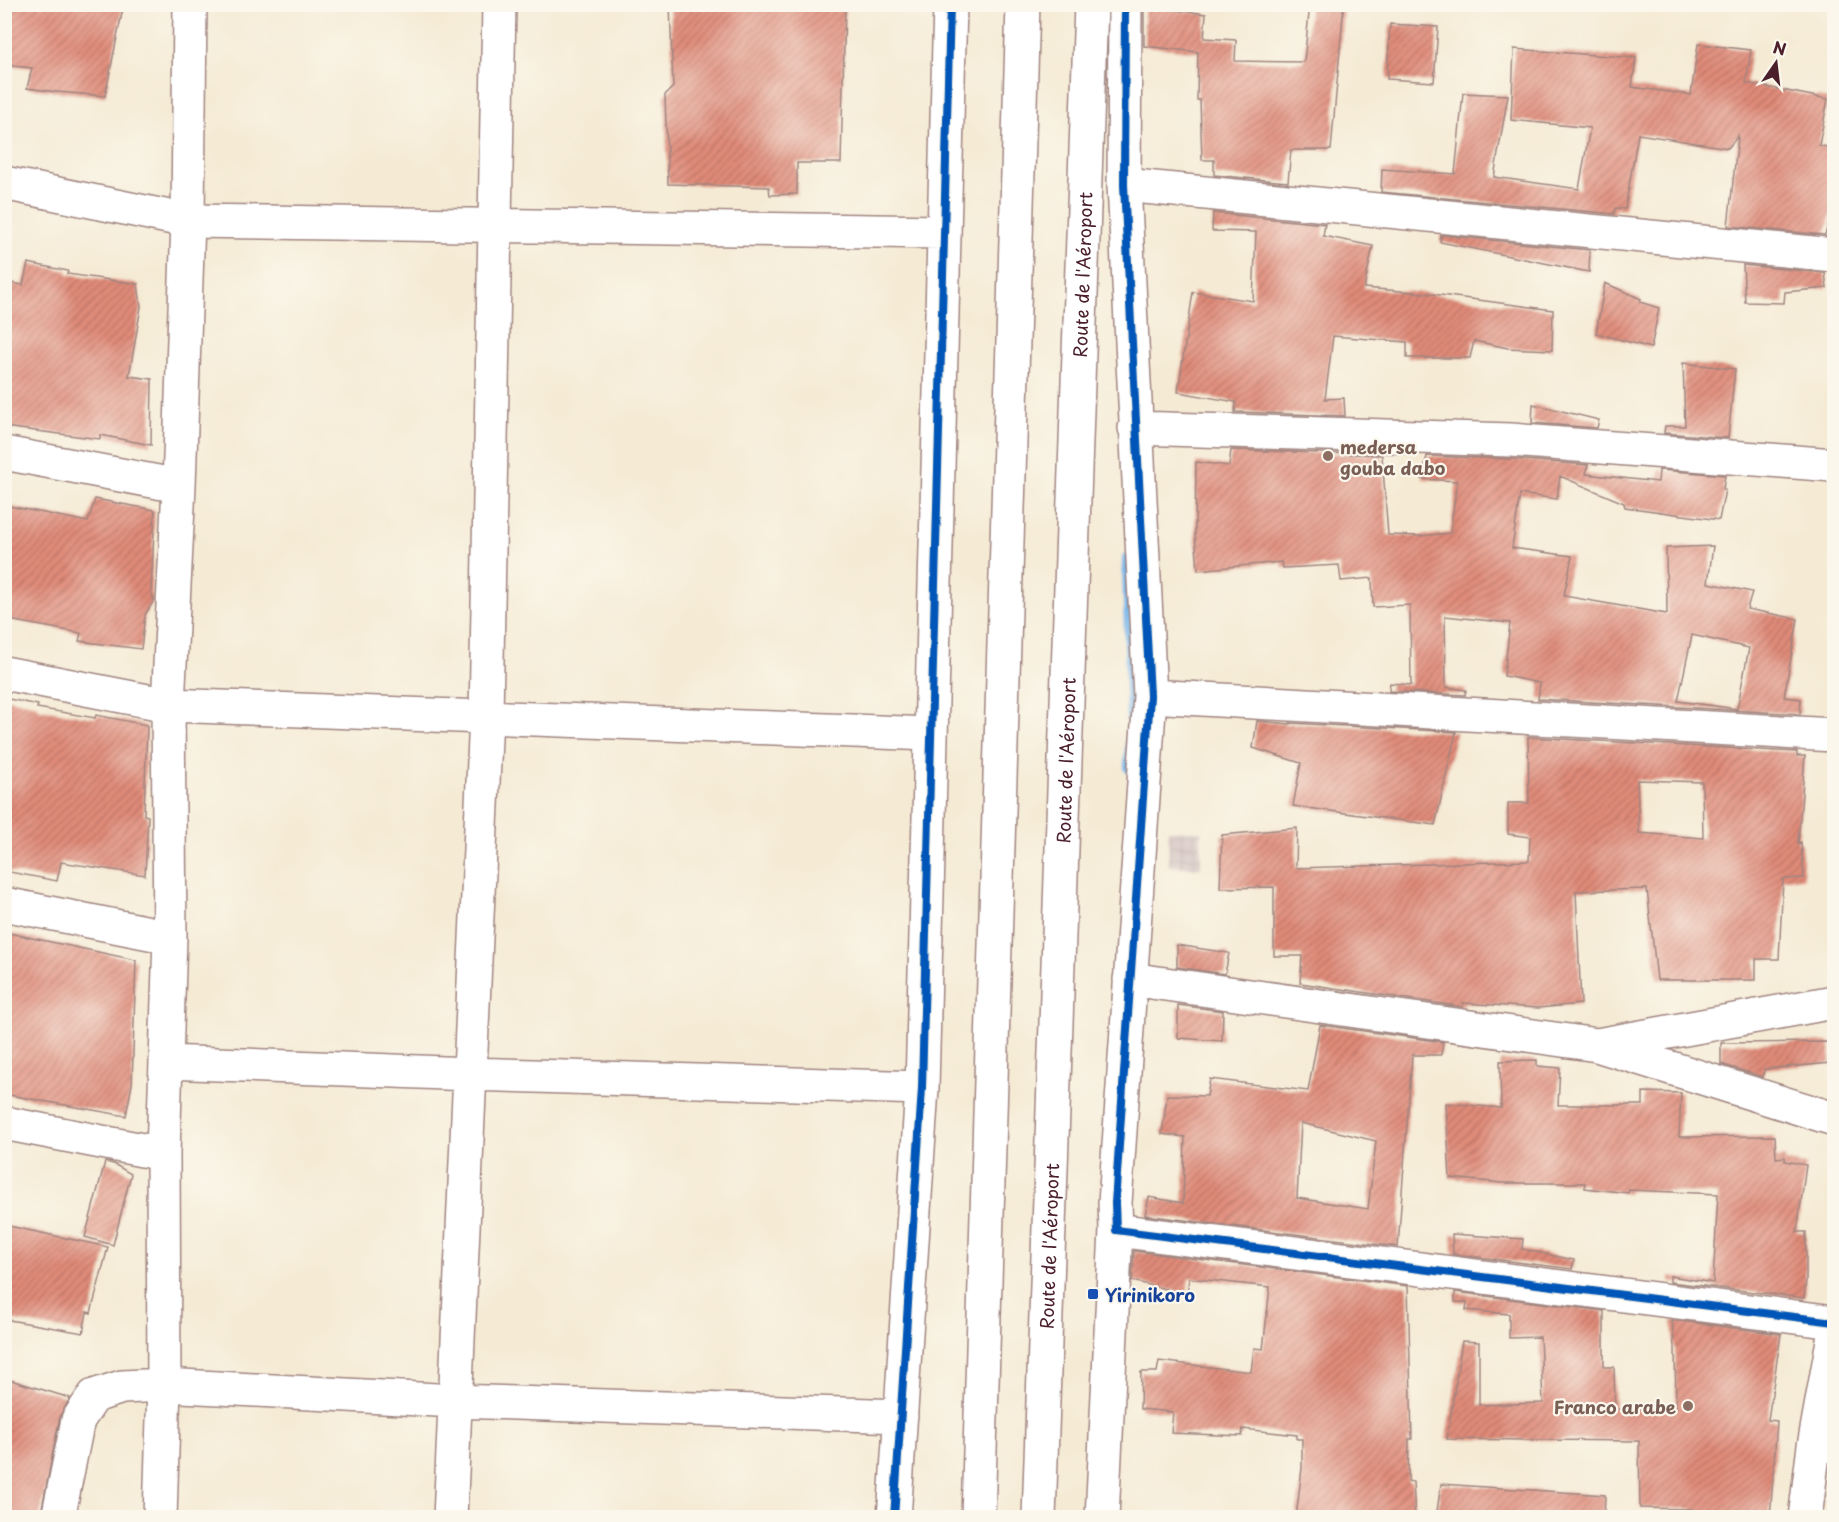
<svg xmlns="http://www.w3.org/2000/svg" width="1839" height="1522" viewBox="0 0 1839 1522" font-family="'Playpen Sans',sans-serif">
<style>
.industrial{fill:url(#industrial-grid)}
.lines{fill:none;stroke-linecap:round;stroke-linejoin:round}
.stream{stroke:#77b5ea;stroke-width:10}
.building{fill:url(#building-hatch);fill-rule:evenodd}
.minor-casing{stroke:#a08580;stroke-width:36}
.highway-casing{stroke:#a08580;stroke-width:36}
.minor{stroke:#fff;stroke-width:33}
.highway{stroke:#fff;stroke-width:33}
.cycleway-casing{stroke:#fbf7ec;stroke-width:11}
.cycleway{stroke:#0057b8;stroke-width:8}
.education-dot{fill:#8d6e63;stroke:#fbf7ec;stroke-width:2}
.transit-dot{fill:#1a4fb4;stroke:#fbf7ec;stroke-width:2}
.labels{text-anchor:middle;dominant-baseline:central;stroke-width:4.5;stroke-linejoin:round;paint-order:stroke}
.street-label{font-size:18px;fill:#4a1f2b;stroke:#fbf7ec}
.education-label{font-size:18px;font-weight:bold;fill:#785e54;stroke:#fbf7ec;text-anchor:start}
.transit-label{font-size:18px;font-weight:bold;fill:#164399;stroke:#fbf7ec;text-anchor:start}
</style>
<defs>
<pattern id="industrial-grid" width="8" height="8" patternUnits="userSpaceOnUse" patternTransform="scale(1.5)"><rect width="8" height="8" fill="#d1bfbe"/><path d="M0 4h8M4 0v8" fill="none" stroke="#b5a4a3"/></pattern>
<pattern id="building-hatch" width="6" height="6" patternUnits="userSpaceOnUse" patternTransform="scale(1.5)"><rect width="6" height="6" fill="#e08b79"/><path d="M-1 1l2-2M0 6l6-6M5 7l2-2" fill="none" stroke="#b87163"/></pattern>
</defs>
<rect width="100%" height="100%" fill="#fbf7ec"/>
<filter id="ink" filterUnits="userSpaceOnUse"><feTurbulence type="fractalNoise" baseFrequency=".0167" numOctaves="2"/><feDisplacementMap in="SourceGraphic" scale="12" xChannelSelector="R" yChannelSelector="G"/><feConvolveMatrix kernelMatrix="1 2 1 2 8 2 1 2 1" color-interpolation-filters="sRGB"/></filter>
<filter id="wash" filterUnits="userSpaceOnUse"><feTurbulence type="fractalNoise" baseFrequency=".008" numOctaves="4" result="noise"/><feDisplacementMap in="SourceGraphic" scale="24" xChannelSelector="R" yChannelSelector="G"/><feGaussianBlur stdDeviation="1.35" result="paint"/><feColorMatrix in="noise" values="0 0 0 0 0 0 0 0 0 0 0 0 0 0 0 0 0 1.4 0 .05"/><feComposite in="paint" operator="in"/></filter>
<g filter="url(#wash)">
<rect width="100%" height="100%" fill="#f5ebd5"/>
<path class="industrial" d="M 1168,830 L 1201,831 L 1201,868 L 1169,866 Z"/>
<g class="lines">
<path class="stream" d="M 1127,559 L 1131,723 L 1129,768"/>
</g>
<g id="blocks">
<path class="building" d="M 4,4 L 107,4 L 123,8 L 105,96 L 57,92 L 27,88 L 32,68 L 4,65 Z
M 670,4 L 845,4 L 841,163 L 797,163 L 797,194 L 770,195 L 769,187 L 668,184 L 665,95 L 673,87 Z
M 1310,4 L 1344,4 L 1331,150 L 1291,150 L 1288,182 L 1214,175 L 1214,160 L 1202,160 L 1200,100 L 1197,100 L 1198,52 L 1144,46 L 1144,6 L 1206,14 L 1204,38 L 1236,40 L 1235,61 L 1304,62 Z
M 1390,24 L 1438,27 L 1434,82 L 1387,79 Z
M 1698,44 L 1751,50 L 1746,83 L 1828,99 L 1819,145 L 1834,149 L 1834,206 L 1825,235 L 1728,226 L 1738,136 L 1728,148 L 1638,134 L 1625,209 L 1615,208 L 1614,214 L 1381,192 L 1382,169 L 1455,174 L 1463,93 L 1508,95 L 1494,177 L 1579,189 L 1590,128 L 1511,120 L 1514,49 L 1636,58 L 1632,87 L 1691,95 Z
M 1213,213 L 1325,224 L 1323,236 L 1373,246 L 1364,288 L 1425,293 L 1553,310 L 1552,350 L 1508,348 L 1474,341 L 1470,358 L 1407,358 L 1407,342 L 1333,336 L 1325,399 L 1344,398 L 1345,416 L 1235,412 L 1236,402 L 1178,392 L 1193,292 L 1253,301 L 1256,232 L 1212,231 Z
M 1441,235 L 1590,250 L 1589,272 L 1440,242 Z
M 28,263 L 68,271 L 67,274 L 138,284 L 141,307 L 129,376 L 152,379 L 151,445 L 100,435 L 100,439 L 4,427 L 4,282 L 23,285 Z
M 1743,265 L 1825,273 L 1827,288 L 1785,292 L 1784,303 L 1745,302 Z
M 1605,283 L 1641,299 L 1640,302 L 1659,308 L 1651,348 L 1596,333 Z
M 1683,363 L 1735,369 L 1728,438 L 1664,433 L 1665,426 L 1685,426 Z
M 1533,404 L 1599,420 L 1597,428 L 1532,423 Z
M 1231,450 L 1382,455 L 1388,535 L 1420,536 L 1450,533 L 1457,481 L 1422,479 L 1427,456 L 1510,459 L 1588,465 L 1586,474 L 1658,482 L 1659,470 L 1725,475 L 1723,489 L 1725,490 L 1719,520 L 1625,507 L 1624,503 L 1560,476 L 1557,499 L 1520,494 L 1512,548 L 1572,556 L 1564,596 L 1667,614 L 1666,548 L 1713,546 L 1708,583 L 1752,592 L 1747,609 L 1798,619 L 1784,697 L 1801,699 L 1800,714 L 1538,699 L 1540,683 L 1504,676 L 1510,623 L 1445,616 L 1446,687 L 1466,690 L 1465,695 L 1389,691 L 1390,683 L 1411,685 L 1410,605 L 1373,607 L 1372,578 L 1341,581 L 1339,565 L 1283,568 L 1281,562 L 1198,570 L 1195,533 L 1196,462 L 1229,466 ZM 1692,635 L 1749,648 L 1737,709 L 1678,701 Z
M 95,499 L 155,510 L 151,591 L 154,600 L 145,615 L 141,649 L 79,641 L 81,633 L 4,619 L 4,505 L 88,522 Z
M 4,698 L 38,705 L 37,708 L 95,718 L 96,715 L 147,725 L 144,815 L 148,816 L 145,875 L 61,862 L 57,881 L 4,871 Z
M 1257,721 L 1290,724 L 1290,723 L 1456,732 L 1435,825 L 1293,806 L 1301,763 L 1253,748 Z
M 1528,737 L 1797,752 L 1797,756 L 1805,756 L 1798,843 L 1801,842 L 1804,878 L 1783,879 L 1779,959 L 1756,959 L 1756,980 L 1657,980 L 1647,889 L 1576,891 L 1581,1004 L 1538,1008 L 1463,1003 L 1463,1007 L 1300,983 L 1302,956 L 1274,956 L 1274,887 L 1220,888 L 1222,835 L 1297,828 L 1296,868 L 1529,861 L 1530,837 L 1508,834 L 1508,803 L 1529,803 ZM 1637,780 L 1702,782 L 1703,838 L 1639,833 Z
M 4,932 L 136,960 L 132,1084 L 126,1116 L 4,1094 Z
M 1177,945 L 1229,953 L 1225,974 L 1177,967 Z
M 1178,1005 L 1223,1011 L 1222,1041 L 1178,1038 Z
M 1320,1025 L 1443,1042 L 1441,1055 L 1412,1055 L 1398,1247 L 1145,1215 L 1149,1197 L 1183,1203 L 1185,1137 L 1162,1134 L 1167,1095 L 1207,1096 L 1210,1079 L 1308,1091 ZM 1301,1123 L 1376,1141 L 1368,1209 L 1297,1198 Z
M 1830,1042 L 1831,1063 L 1764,1069 L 1763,1077 L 1721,1064 L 1721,1043 Z
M 1537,1060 L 1537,1066 L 1560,1068 L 1558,1105 L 1643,1105 L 1643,1092 L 1681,1093 L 1679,1137 L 1775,1136 L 1776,1158 L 1785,1157 L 1785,1161 L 1806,1165 L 1797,1232 L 1806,1232 L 1806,1280 L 1804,1298 L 1670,1282 L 1670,1276 L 1713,1283 L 1718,1194 L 1629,1190 L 1628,1193 L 1585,1188 L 1585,1183 L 1502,1183 L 1450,1178 L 1446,1103 L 1501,1108 L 1500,1061 Z
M 105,1162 L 114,1164 L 131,1174 L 113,1245 L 85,1237 Z
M 4,1225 L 108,1247 L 91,1313 L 87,1312 L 83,1333 L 4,1319 Z
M 1452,1234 L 1523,1239 L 1522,1249 L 1574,1260 L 1572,1269 L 1453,1254 Z
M 1134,1251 L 1408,1286 L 1412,1439 L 1409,1439 L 1408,1481 L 1413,1482 L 1415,1518 L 1296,1518 L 1302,1468 L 1302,1439 L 1297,1439 L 1297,1435 L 1243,1429 L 1242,1436 L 1171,1433 L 1173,1412 L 1140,1409 L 1141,1372 L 1157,1372 L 1159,1361 L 1251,1372 L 1254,1348 L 1263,1349 L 1270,1287 L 1189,1278 L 1187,1294 L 1132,1281 Z
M 1455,1292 L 1604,1311 L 1604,1367 L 1614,1367 L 1615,1409 L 1676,1409 L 1675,1348 L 1674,1347 L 1672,1320 L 1781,1334 L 1768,1420 L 1777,1421 L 1770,1518 L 1692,1518 L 1692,1509 L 1640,1508 L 1639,1441 L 1447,1439 L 1462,1341 L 1479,1342 L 1479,1405 L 1543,1403 L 1540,1337 L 1509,1338 L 1509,1314 L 1466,1310 L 1467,1302 L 1455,1302 Z
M 4,1378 L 70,1398 L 60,1416 L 40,1518 L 4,1518 Z
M 1441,1484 L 1605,1495 L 1604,1518 L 1436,1518 Z"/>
</g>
</g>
<g filter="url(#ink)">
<use href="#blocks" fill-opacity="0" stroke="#a08580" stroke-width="1.5"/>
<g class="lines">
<g class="minor-casing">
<path id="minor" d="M 1125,4 L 1124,185 L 1150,696 L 1115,1203 L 1116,1230 L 1834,1322
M 4,183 L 188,221 L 944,232
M 1124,185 L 1834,255
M 1135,428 L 1511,440 L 1834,465
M 4,453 L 179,486
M 4,673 L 168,705 L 931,734
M 1150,696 L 1834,735
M 4,904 L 170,937
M 1130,979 L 1597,1045
M 1834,1002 L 1597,1045 L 1834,1119
M 166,1062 L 470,1074 L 922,1088
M 4,1123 L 163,1154
M 58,1518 L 78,1420 L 94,1396 L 122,1387 L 164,1385 L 455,1401 L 901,1416
M 160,1518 L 164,1385 L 163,1154 L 170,937 L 168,705 L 179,486 L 188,221 L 190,4
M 450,1518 L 486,716 L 499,4
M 894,1518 L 922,1088 L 950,4
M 1102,1518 L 1116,1230
M 1805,1518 L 1814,1446 L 1834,1335"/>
</g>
<g class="highway-casing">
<g id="highway">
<path d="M 978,1518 L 1023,4"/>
<path id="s1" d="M 1039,1518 L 1091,4"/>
</g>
</g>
<use href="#minor" class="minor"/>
<use href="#highway" class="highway"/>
<g class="cycleway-casing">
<path id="cycleway" d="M 1125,4 L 1124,185 L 1150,696 L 1115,1203 L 1116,1230 L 1834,1322
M 894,1518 L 922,1088 L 950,4"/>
</g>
<use href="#cycleway" class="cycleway"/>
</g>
</g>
<g class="education-dot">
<circle cx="1328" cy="456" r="6"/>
<circle cx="1688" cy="1406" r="6"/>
</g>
<rect class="transit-dot" x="1087" y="1288" width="12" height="12" rx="3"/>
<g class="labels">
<g class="street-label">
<text stroke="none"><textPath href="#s1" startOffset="1244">Route de l'Aéroport</textPath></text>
<text stroke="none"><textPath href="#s1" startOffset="758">Route de l'Aéroport</textPath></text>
<text stroke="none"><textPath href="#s1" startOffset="272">Route de l'Aéroport</textPath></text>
</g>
<g class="education-label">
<text x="1340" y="446">medersa<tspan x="1340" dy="21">gouba dabo</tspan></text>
<text x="1676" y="1406" text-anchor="end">Franco arabe</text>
</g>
<g class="transit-label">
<text x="1105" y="1294">Yirinikoro</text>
</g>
</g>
<rect width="1839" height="1522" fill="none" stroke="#fbf7ec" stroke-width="24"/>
<g transform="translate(1776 63) rotate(14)" stroke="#fbf7ec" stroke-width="4.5" paint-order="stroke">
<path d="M0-4.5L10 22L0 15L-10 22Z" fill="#4a1f2b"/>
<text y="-9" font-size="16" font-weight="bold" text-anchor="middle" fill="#4a1f2b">N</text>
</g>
</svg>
